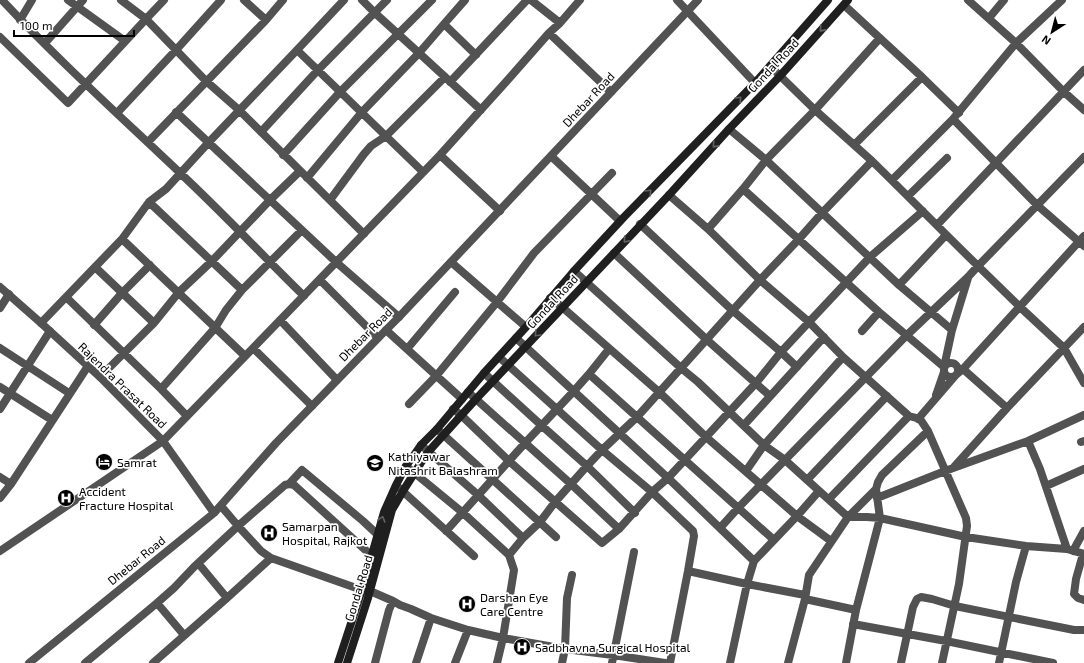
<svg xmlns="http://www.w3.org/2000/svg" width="1084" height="663" viewBox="0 0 1084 663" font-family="'Exo 2',sans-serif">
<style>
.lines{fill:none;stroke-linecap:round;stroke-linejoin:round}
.minor{stroke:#525252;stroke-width:8}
.tertiary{stroke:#525252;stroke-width:8}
.secondary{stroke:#1f1f1f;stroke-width:8}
.oneway{stroke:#626262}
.labels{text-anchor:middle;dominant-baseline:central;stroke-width:3.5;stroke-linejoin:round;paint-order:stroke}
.street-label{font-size:12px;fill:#000;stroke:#fff}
.poi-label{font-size:12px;fill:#000;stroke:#fff;text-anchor:start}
</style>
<rect width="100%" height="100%" fill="#fff"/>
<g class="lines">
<path class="minor" d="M 2,0 C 58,60 119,115 179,172 C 222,212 262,255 304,296
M 68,0 L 125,41
M 121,0 L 146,19 L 164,0
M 244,0 L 266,20
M 362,0 L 375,13 L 419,53 L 481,110
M 531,0 L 560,23
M 677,0 L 755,83
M 968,0 L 1016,43 L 1063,91 L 1084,110
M 844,5 L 922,77 L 959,113
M 989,18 L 1004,0
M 20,20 L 32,0
M 444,24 L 476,55
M 549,33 L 611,92
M 0,37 L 68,103 L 146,19 L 206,81 L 239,110 L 364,234
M 45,43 L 83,0
M 297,50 L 423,172
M 450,82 L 527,0
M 176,112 L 336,262 L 399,317
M 117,113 L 176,50 L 221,0
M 953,119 L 1016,43 L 1062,0
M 729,129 L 766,160 L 899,285 L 952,330
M 261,132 L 318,70 L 387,0
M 148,142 L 266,20 L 283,0
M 854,145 L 922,77
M 283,155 L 340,92 L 432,0
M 440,155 L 500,211
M 551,156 L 620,221
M 1084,157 L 978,266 L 1020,307 L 1064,348 L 1084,383
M 307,178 L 362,112 L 419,53 L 444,24 L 465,0
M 892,180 L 953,119 L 1037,205 L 1084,246
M 743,189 L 879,312 L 944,367 L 952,330 L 968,278
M 669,195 L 708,229 L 760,280 L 809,322 L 843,357 L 909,416 L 920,419 L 928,431 L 966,518 L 967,526 L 959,584 L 942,663
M 908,196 L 947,158
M 330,200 L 364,154 L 371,146 L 386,136 L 445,77
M 149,202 L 242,290 L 302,230
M 640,224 L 732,310 L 781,352 L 797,367
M 937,225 L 1084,70
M 708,229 L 743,189 L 766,160 L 815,110 L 880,38
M 122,239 L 245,356
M 614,253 L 706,339 L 770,396
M 451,262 L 497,302 L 534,253 L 612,173
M 95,267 L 154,323
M 574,271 L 681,368 L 698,382 L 764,445 L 785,460 L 848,517 L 867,517 L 880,518 L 966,537 L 1026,546 L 1067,549 L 1084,554
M 320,280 L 378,338
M 899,285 L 946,235
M 66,297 L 161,389 L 187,416
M 550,298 L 562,307 L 659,392 L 706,437 L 797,516 L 754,561
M 0,308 L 9,294
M 280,320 L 337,380
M 41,323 L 122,239 L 149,202 L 166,189 L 209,142 L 297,50 L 344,0
M 94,325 L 122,293 L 150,265
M 386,330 L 462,399
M 862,331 L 879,312
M 516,338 L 668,478 L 754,561 L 747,584 L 730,663
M 0,348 L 69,393
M 253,348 L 312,406
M 407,349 L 455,292
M 609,349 L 589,374 L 774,540
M 499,357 L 602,450 L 652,492 L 693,531 L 694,536 L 688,571 L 670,663
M944 370a7 7 0 1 1 14 0a7 7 0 1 1-14 0Z
M 963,369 L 1007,408
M 484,373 L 541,425 L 587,466 L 635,513
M 957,374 L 963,369 L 1084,236
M 100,377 L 154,323 L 179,292 L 212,261 L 270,200 L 300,171
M 0,387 L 52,420
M 161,389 L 215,328 L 226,310 L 242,290
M 468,392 L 571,484 L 619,529
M 936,395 L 944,372
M 409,404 L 437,375 L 497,302 L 526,327
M 0,409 L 50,331
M 453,409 L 461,415 L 509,461 L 602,543 L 619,529 L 652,492 L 668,478 L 756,383 L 781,352 L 809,322 L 870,257 L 923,211
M 918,419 L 955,376
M 744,425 L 824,337
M 437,429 L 556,537
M 1028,441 L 1040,469 L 1067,549
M 1081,442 L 1084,441
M 421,445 L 478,495 L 523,538
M 406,466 L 462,512 L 509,555
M 954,467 L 1007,408 L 1084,327
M 746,471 L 764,445 L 843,357
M 0,477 L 11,484
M 807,480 L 887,396
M 289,484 L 302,470 L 363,521 L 378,535
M 1046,486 L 1084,469
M 398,487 L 474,556
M 819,491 L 797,516 L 831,541
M 0,498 L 11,484 L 88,366
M 877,498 L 945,471 L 1028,441 L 1084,415
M 829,499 L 909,416
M 720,528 L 738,508 L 906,336 L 968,277 L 978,266 C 942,231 908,196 872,161
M 446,531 L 525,443 L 573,392 L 589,374
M 0,551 L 163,441 L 440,155 L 505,83 L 549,33 L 560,23 L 580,0
M 1073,551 L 1084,531
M 1083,554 L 1076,579 L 1074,594 L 1078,598 L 1084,600
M 271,558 L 261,551 L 238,526 L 285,485 L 289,484 L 294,485 L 372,556
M 198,563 L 227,598
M 688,571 L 747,584 L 805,595
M 805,599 L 856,610
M 157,603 L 184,635
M 853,624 L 946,641 L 1053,663
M 85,663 L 157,603 L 174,588 L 194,567 L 238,526 L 221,506
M 153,663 L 227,598 L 271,558 L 362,590 L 370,591 L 393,601 L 400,605 L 411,609 L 431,618 L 468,630 L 503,638 L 497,663
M 375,663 L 389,610 L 393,601
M 416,663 L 431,618
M 455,663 L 468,630
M 562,663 L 565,649 L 567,598 L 572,575
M 612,663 L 634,552
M 665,663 L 613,655 L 565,649 L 503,638 L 514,570 L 509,555 L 523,538 L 540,522 L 555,502 L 587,466 L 602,450 L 637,417 L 760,280 L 799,239 L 822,213 L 872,161 L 815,110 L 770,66
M 788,663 L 805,599 L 809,575 L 848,517 L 876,489
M 846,663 L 856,610 L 880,518 L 876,489 L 878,482 L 882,475 L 928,431
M 901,663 L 913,607 L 917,599 L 921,597 L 932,599 L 955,606 L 1074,630 L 1084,630
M 999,663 L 1016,582 L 1026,546"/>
<path class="tertiary" d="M 0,287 L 41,323 L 100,377 L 163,441 L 214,513
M 29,663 L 214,513 L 276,443 L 386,330 L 399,317 L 698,0"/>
<path class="secondary" d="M 338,663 L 362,590 L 384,512 L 396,485 L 406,466 L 414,455 L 421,445 L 437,429 L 484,373 L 526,327 L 574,271 L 624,217 L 755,83 L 828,0
M 347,663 L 368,598 L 392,510 L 403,491 L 422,461 L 429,451 L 476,399 L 669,195 L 729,129 L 780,76 L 848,0"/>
</g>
<defs><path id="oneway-chevron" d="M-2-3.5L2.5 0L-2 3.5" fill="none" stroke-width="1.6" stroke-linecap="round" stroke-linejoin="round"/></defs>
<g class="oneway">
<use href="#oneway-chevron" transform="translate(822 29) rotate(132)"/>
<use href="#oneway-chevron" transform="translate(739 99) rotate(-46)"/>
<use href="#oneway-chevron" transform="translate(715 145) rotate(132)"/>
<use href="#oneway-chevron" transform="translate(649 192) rotate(-45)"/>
<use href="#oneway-chevron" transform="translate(626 240) rotate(132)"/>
<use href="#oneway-chevron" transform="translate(537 334) rotate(133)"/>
<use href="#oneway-chevron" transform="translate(382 519) rotate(-74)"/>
</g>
<defs>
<g id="hotel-disc" transform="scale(0.9)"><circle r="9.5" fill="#000" stroke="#fff"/><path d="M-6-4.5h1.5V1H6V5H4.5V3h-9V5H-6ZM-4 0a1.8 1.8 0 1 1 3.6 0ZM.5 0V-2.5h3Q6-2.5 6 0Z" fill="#fff"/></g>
<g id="school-disc" transform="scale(0.9)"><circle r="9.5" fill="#000" stroke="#fff"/><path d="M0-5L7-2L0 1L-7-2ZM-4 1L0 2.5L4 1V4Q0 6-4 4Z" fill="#fff"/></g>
<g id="hospital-disc" transform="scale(0.9)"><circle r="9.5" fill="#000" stroke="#fff"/><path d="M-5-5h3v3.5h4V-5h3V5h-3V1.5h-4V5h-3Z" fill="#fff"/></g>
</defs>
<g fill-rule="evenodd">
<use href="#hotel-disc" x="104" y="462"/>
<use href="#school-disc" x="375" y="463"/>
<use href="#hospital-disc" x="66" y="498"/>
<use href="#hospital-disc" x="269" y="533"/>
<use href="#hospital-disc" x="467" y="604"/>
<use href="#hospital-disc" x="522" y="647"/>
</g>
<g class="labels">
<g class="street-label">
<text transform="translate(773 65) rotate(-47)">Gondal Road</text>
<text transform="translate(588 99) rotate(-47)">Dhebar Road</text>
<text transform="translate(552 301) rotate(-47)">Gondal Road</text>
<text transform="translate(365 334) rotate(-45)">Dhebar Road</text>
<text transform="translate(123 385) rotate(44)">Rajendra Prasat Road</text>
<text transform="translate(136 560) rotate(-39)">Dhebar Road</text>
<text transform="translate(358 588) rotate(-73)">Gondal Road</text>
</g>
<g class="poi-label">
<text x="388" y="456">Kathiyawar<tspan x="388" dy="14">Nitashrit Balashram</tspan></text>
<text x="117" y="462">Samrat</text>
<text x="79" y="491">Accident<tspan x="79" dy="14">Fracture Hospital</tspan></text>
<text x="282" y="526">Samarpan<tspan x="282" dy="14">Hospital, Rajkot</tspan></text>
<text x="480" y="597">Darshan Eye<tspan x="480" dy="14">Care Centre</tspan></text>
<text x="535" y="647">Sadbhavna Surgical Hospital</text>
</g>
</g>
<g transform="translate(1052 32) rotate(216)" stroke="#ffffff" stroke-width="3" paint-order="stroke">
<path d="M0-3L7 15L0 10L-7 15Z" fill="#000000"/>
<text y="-6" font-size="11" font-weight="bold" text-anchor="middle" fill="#000000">N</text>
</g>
<path d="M14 30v6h120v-6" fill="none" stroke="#000000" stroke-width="2"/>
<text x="20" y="30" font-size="12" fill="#000000" stroke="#ffffff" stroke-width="3" paint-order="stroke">100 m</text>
</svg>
